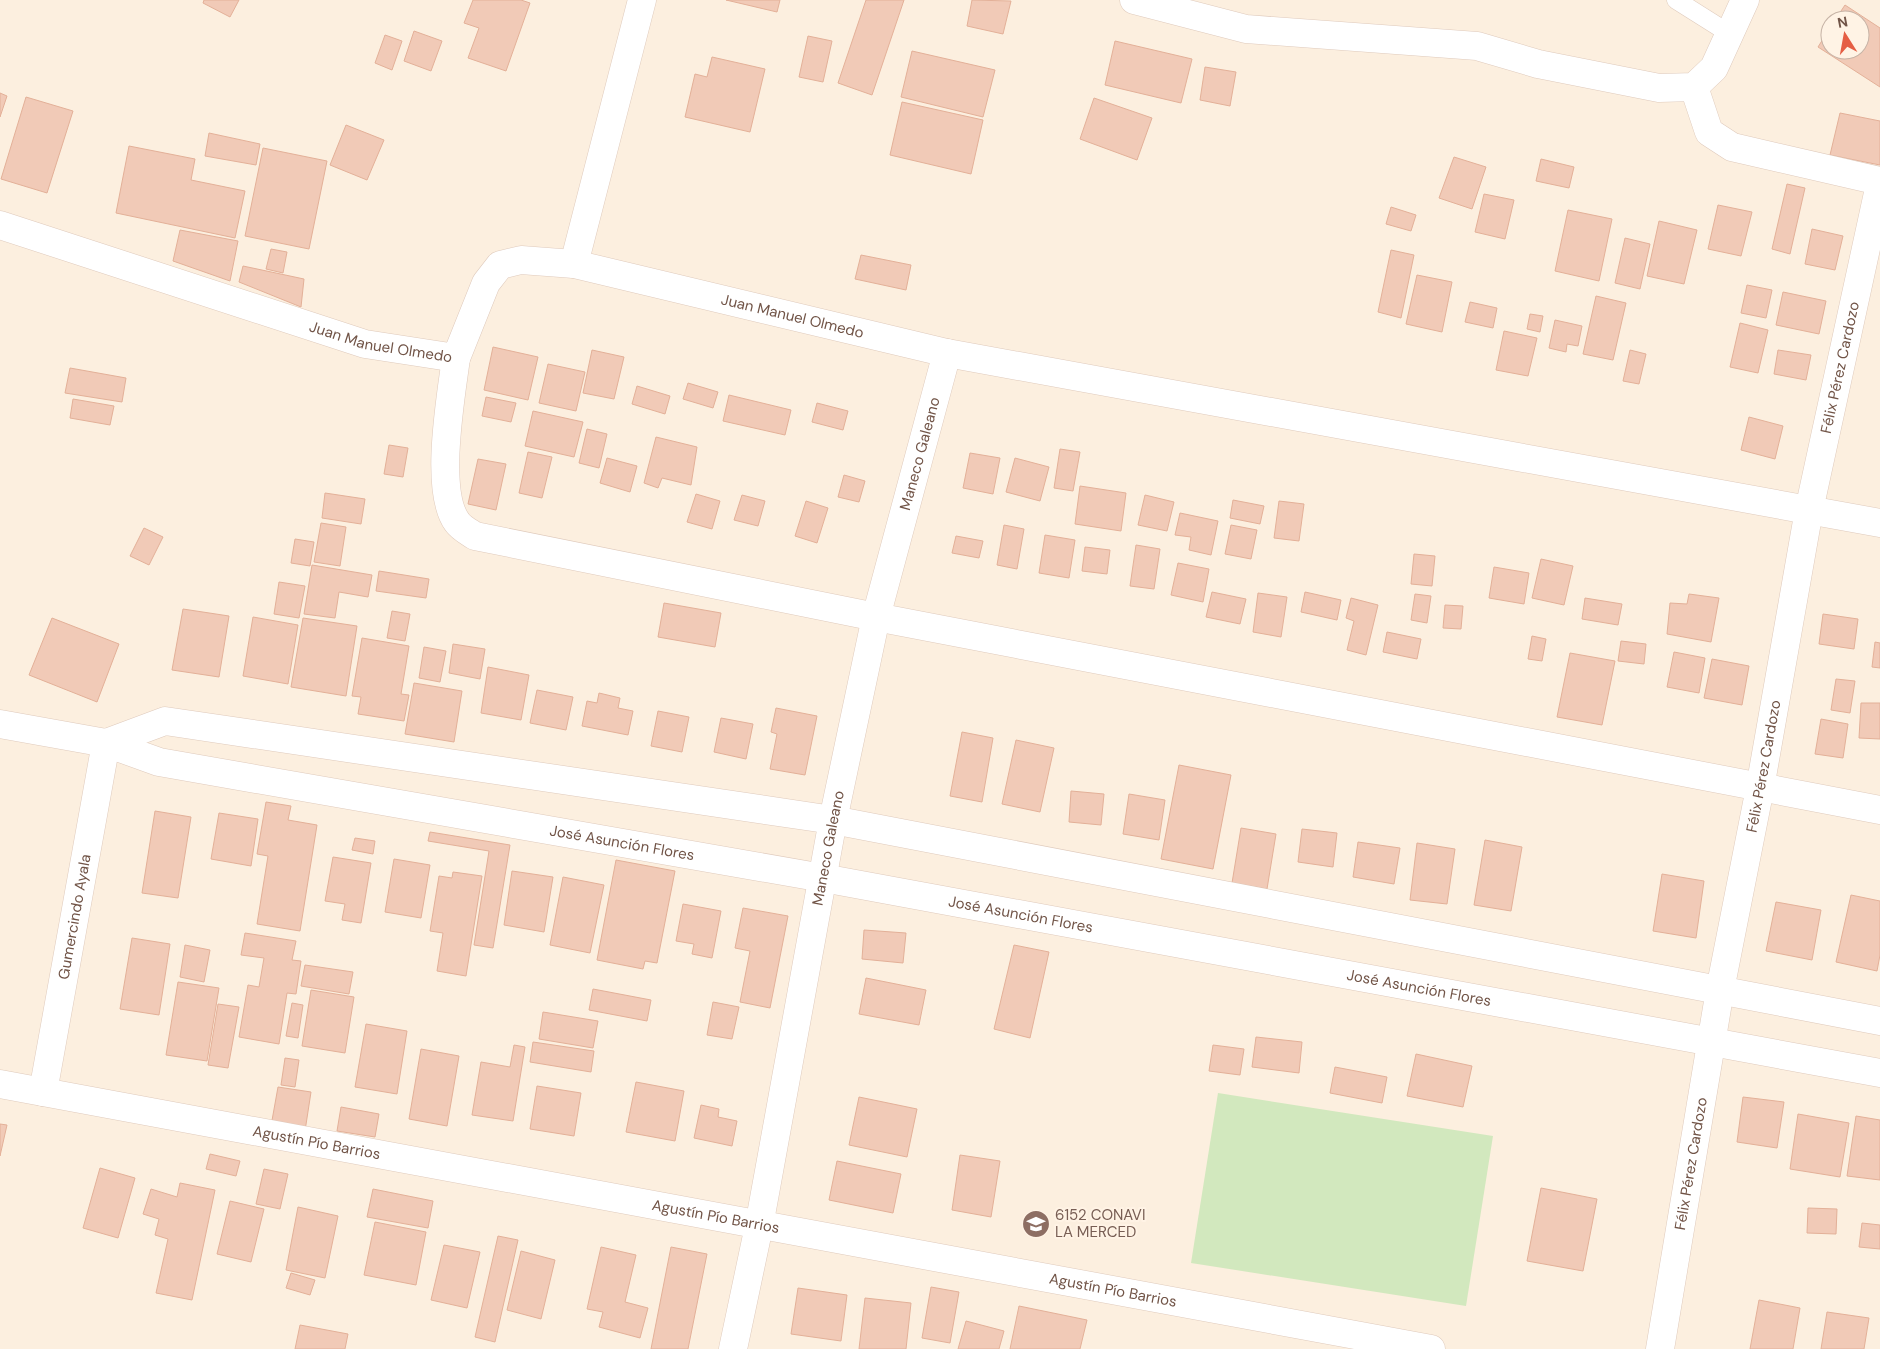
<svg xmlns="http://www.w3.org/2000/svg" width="1880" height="1349" viewBox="0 0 1880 1349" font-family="'DM Sans',sans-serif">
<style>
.green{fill:#d2e8be}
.building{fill:#f1cab7;stroke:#e3b098}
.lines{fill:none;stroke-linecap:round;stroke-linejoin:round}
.service-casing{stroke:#dfcabc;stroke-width:19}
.minor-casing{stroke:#dfcabc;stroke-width:29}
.service{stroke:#fff;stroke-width:18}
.minor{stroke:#fff;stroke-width:28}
.labels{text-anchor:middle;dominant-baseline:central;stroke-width:4;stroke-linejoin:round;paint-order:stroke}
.street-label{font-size:15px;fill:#715447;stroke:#fff3e5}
.education-label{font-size:15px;fill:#785e54;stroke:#fff3e5;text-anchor:start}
</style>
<rect width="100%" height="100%" fill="#fcefdf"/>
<path class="green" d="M 1218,1093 L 1493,1136 L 1466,1306 L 1191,1263 Z"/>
<path class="building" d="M 204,0 L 239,0 L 230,17 L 203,3 Z
M 473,0 L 521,0 L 530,3 L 506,71 L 468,58 L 479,28 L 464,23 Z
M 726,0 L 780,0 L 777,12 Z
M 866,0 L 904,0 L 872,95 L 838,83 Z
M 972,0 L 1011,1 L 1003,34 L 967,26 Z
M 1845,5 L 1880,28 L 1880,87 L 1818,47 L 1830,28 L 1830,50 L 1860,50 L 1860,20 L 1835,20 Z
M 414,31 L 442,41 L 431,71 L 404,61 Z
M 385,35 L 402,41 L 392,70 L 375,63 Z
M 808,36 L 832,41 L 823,82 L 799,77 Z
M 1115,41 L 1192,59 L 1181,103 L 1105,85 Z
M 912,51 L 995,70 L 983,117 L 901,97 Z
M 712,57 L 765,69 L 750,132 L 685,117 L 695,74 L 707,77 Z
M 1205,67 L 1236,72 L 1230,106 L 1200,100 Z
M 0,93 L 7,96 L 0,117 Z
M 26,97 L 73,111 L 47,193 L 1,179 Z
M 1094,98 L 1152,118 L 1137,160 L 1080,139 Z
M 902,102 L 983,120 L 971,174 L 890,155 Z
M 1840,113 L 1880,121 L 1880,165 L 1830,155 Z
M 346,125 L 384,140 L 367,180 L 330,165 Z
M 209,133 L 260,144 L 256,165 L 205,156 Z
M 129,146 L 195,159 L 191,180 L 245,191 L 235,238 L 116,213 Z
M 263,148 L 327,161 L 309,249 L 245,236 Z
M 1454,157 L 1486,167 L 1472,209 L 1439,198 Z
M 1541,159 L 1574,167 L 1569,188 L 1536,181 Z
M 1787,184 L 1805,188 L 1790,254 L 1772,249 Z
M 1484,194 L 1514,200 L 1505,239 L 1475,232 Z
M 1718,205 L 1752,212 L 1741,256 L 1708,249 Z
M 1391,207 L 1416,215 L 1411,231 L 1386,224 Z
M 1568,210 L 1612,219 L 1599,281 L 1555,271 Z
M 1659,221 L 1697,230 L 1684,284 L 1647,276 Z
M 1812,229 L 1843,236 L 1835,270 L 1805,264 Z
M 180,230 L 238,241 L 230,281 L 173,261 Z
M 1625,238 L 1650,244 L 1640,289 L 1615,283 Z
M 271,249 L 287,252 L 283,273 L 266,269 Z
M 1391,250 L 1414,255 L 1401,318 L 1378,312 Z
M 861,255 L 911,265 L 906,290 L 855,279 Z
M 243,266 L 304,279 L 301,307 L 239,282 Z
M 1417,275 L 1452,282 L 1442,332 L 1406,324 Z
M 1747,285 L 1772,290 L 1766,318 L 1741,313 Z
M 1783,292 L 1826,301 L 1819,334 L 1776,325 Z
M 1596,296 L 1626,303 L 1613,360 L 1583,354 Z
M 1470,302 L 1497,308 L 1493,328 L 1465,322 Z
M 1530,314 L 1543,316 L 1540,332 L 1527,329 Z
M 1555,320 L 1582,326 L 1578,346 L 1567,344 L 1566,352 L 1549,348 Z
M 1740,323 L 1768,330 L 1758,373 L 1730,367 Z
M 1504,331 L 1537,338 L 1528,376 L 1496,370 Z
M 493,347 L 538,357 L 528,400 L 484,390 Z
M 592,350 L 624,357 L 614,399 L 583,393 Z
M 1630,350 L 1646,354 L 1639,384 L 1623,381 Z
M 1778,350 L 1811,355 L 1806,380 L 1774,374 Z
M 548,364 L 585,372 L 576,411 L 539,403 Z
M 70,368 L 126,378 L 122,402 L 65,393 Z
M 688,383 L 718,392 L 713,408 L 683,399 Z
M 637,386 L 670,396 L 665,414 L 632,404 Z
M 729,395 L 791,410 L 785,435 L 723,421 Z
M 486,397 L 516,403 L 511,422 L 482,416 Z
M 73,399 L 114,406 L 110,425 L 70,418 Z
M 817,403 L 848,411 L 843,430 L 812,422 Z
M 533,411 L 583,422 L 574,457 L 525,446 Z
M 1749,417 L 1783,426 L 1775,459 L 1741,450 Z
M 587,429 L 607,434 L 599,468 L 579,463 Z
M 656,437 L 697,447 L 691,485 L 662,478 L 658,488 L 644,483 Z
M 389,445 L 408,448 L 403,477 L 384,474 Z
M 1060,449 L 1080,452 L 1073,491 L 1054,488 Z
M 528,452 L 552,457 L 542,498 L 519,493 Z
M 970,453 L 1000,458 L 993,494 L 963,488 Z
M 607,458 L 637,466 L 630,492 L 600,483 Z
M 1015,458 L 1049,467 L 1040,501 L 1006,492 Z
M 478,459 L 506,464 L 496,510 L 468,504 Z
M 844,475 L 865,481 L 859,502 L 838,497 Z
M 1080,486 L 1126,493 L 1121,531 L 1075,524 Z
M 325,493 L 365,499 L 361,524 L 322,518 Z
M 696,494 L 720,501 L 712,529 L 687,522 Z
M 742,495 L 765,501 L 758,526 L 734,520 Z
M 1145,495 L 1174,502 L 1167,531 L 1138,525 Z
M 1233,500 L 1264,506 L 1260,524 L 1230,518 Z
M 806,501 L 828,508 L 817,543 L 795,536 Z
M 1279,501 L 1304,504 L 1299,541 L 1274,538 Z
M 1180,513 L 1218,521 L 1211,555 L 1189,550 L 1191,537 L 1175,535 Z
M 321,523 L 346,527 L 340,566 L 314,562 Z
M 1004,525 L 1024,529 L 1017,569 L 997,565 Z
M 1231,525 L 1257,530 L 1251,559 L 1225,554 Z
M 144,528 L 163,537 L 149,565 L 130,556 Z
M 1045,535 L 1075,540 L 1069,578 L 1039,573 Z
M 956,536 L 983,541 L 979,558 L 952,553 Z
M 295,539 L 314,542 L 310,566 L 291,563 Z
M 1136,545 L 1160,549 L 1154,589 L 1130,586 Z
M 1085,547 L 1110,550 L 1107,574 L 1082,571 Z
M 1414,554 L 1435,556 L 1432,586 L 1411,584 Z
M 1541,559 L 1573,566 L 1564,605 L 1532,598 Z
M 1178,563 L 1209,569 L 1203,602 L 1171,595 Z
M 312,565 L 372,575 L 368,597 L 339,592 L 335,618 L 304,614 Z
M 1494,567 L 1529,573 L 1524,604 L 1489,598 Z
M 379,571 L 429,579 L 426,598 L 376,591 Z
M 279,582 L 305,586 L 299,618 L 274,614 Z
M 1212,592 L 1246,599 L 1240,624 L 1206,617 Z
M 1305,592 L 1341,600 L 1337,620 L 1301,612 Z
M 1258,593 L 1287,597 L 1281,637 L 1253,632 Z
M 1415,594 L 1431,596 L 1427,623 L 1411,620 Z
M 1689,594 L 1719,598 L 1711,642 L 1667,634 L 1670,603 L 1687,604 Z
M 1351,598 L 1378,605 L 1366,655 L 1347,650 L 1354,621 L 1346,618 Z
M 1585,598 L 1622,604 L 1618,625 L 1582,619 Z
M 664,603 L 721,613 L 715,647 L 658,637 Z
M 1445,605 L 1463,606 L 1461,629 L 1443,628 Z
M 183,609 L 229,616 L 219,677 L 172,670 Z
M 392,611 L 410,614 L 405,641 L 387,638 Z
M 1823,614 L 1858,619 L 1854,649 L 1819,644 Z
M 253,617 L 298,625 L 288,684 L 243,676 Z
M 52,618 L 119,644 L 97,702 L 29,675 Z
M 303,618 L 357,626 L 346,696 L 291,687 Z
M 1387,632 L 1421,639 L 1417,659 L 1383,652 Z
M 1532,636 L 1546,639 L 1542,661 L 1528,659 Z
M 362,638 L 409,646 L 401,694 L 409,695 L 404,721 L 358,714 L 361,697 L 352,696 Z
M 1621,641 L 1646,644 L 1644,664 L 1618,661 Z
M 1875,642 L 1880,643 L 1880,668 L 1872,667 Z
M 453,644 L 485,649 L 480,679 L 449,673 Z
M 424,647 L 446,651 L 440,682 L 419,678 Z
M 1674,652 L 1705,658 L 1699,693 L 1667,687 Z
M 1570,653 L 1615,661 L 1602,725 L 1557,717 Z
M 1712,659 L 1749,666 L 1742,705 L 1704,698 Z
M 488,667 L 529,675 L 521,720 L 481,713 Z
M 1836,679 L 1855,681 L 1850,713 L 1831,710 Z
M 414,683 L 462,691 L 454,742 L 405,734 Z
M 537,690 L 573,697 L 566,730 L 530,723 Z
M 599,693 L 620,698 L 618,708 L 633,711 L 628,735 L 582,726 L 587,701 L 597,703 Z
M 1861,703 L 1880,703 L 1880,739 L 1859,738 Z
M 776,708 L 817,716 L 805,775 L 770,769 L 777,734 L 771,732 Z
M 658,711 L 689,717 L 682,752 L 651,746 Z
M 721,718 L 753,724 L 746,759 L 714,752 Z
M 1821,719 L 1848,724 L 1843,758 L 1815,754 Z
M 962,732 L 993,738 L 982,802 L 950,796 Z
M 1016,740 L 1054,748 L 1040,812 L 1002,804 Z
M 1179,765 L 1231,775 L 1213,869 L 1161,859 Z
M 1071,791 L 1104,794 L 1101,825 L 1069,822 Z
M 1129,794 L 1165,800 L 1159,840 L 1123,834 Z
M 266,802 L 291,806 L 288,820 L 317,825 L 300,931 L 257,924 L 268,856 L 257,854 Z
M 155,811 L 191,817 L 178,898 L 142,893 Z
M 219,813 L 258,819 L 251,866 L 211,859 Z
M 1241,828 L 1276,834 L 1267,889 L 1232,883 Z
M 1302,829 L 1337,833 L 1333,867 L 1298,862 Z
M 430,832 L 510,845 L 493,948 L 474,945 L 489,851 L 428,841 Z
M 355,838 L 375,841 L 373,854 L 352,850 Z
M 1485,840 L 1522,847 L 1511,911 L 1474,905 Z
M 1358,842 L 1400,848 L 1394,884 L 1353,877 Z
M 1417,843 L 1455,849 L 1447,904 L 1410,900 Z
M 333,857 L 371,863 L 361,923 L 342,920 L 345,904 L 325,901 Z
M 394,859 L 430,865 L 421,918 L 385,912 Z
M 616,860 L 675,871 L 657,963 L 645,961 L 643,969 L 597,960 Z
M 512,871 L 553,877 L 544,932 L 504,925 Z
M 453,872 L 482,876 L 466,976 L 437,971 L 443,933 L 430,931 L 439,876 L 452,878 Z
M 1662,874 L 1704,881 L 1696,938 L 1653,931 Z
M 563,877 L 604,885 L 590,953 L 550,945 Z
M 1851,895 L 1880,901 L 1880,955 L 1877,971 L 1836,962 Z
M 1776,902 L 1821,910 L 1812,960 L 1766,951 Z
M 683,904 L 721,911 L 712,958 L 692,954 L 694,944 L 676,941 Z
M 743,908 L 788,916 L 770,1008 L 740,1002 L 750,951 L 735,948 Z
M 864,930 L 906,933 L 903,963 L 862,959 Z
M 245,933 L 296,941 L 292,960 L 301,961 L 296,994 L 287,993 L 279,1044 L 239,1037 L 248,985 L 259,987 L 264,958 L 241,955 Z
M 132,938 L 170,944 L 159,1015 L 120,1009 Z
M 185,945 L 210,950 L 204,982 L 180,977 Z
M 1014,945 L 1049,952 L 1030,1038 L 994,1029 Z
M 305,965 L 353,972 L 349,994 L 301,986 Z
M 866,978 L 926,990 L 919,1025 L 859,1014 Z
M 178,982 L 219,988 L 207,1061 L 166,1055 Z
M 593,989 L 651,1000 L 647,1021 L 589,1010 Z
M 311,990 L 354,997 L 345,1053 L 302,1046 Z
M 713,1002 L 739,1007 L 732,1039 L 707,1035 Z
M 292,1003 L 303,1005 L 298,1038 L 286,1036 Z
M 218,1004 L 239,1007 L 228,1068 L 208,1065 Z
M 543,1012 L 598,1021 L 593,1048 L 539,1039 Z
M 366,1024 L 407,1031 L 397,1094 L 355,1087 Z
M 1256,1037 L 1302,1042 L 1299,1073 L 1252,1067 Z
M 533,1042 L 594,1051 L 591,1072 L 530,1062 Z
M 514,1045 L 525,1047 L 513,1121 L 472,1115 L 481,1062 L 510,1067 Z
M 1213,1045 L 1244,1049 L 1240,1075 L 1209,1071 Z
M 421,1049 L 459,1056 L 447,1126 L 409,1119 Z
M 1416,1054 L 1472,1066 L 1463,1107 L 1407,1096 Z
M 285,1058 L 299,1060 L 295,1087 L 281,1085 Z
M 1335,1067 L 1387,1077 L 1382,1103 L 1330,1093 Z
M 636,1082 L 684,1091 L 675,1141 L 626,1132 Z
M 537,1086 L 581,1093 L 574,1136 L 530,1129 Z
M 278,1087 L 311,1092 L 305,1131 L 271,1126 Z
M 859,1097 L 917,1109 L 907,1157 L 849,1145 Z
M 1743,1097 L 1784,1102 L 1777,1148 L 1737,1142 Z
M 701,1105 L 719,1109 L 718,1117 L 737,1121 L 732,1146 L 694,1138 Z
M 341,1107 L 379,1114 L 375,1137 L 337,1131 Z
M 1798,1114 L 1849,1123 L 1840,1177 L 1790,1169 Z
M 1856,1116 L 1880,1120 L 1880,1180 L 1847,1176 Z
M 0,1124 L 7,1125 L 0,1156 Z
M 210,1154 L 240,1161 L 236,1176 L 206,1169 Z
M 960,1155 L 1000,1161 L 991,1217 L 952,1210 Z
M 837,1161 L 901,1174 L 893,1213 L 829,1200 Z
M 100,1168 L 135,1178 L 118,1238 L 83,1228 Z
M 264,1169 L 288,1174 L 280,1209 L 256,1204 Z
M 180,1183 L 215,1190 L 192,1300 L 156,1293 L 168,1239 L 155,1235 L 159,1219 L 143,1214 L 151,1189 L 177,1197 Z
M 1541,1188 L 1597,1199 L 1583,1271 L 1527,1261 Z
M 373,1189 L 433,1201 L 428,1228 L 367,1217 Z
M 230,1201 L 264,1209 L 251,1262 L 217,1254 Z
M 298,1207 L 338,1216 L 325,1278 L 286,1270 Z
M 1808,1208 L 1837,1209 L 1836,1234 L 1807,1233 Z
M 375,1222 L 426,1232 L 416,1285 L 364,1275 Z
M 1862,1223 L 1880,1225 L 1880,1249 L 1859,1247 Z
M 498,1236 L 518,1240 L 495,1342 L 475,1337 Z
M 444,1245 L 480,1252 L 467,1308 L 431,1300 Z
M 601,1247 L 636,1255 L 625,1302 L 648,1308 L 640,1338 L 599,1327 L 603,1312 L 587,1309 Z
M 671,1247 L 707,1254 L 688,1349 L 651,1349 Z
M 521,1251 L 555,1260 L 541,1319 L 507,1310 Z
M 291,1273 L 315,1280 L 310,1295 L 286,1288 Z
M 931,1287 L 959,1292 L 950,1343 L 922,1338 Z
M 798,1288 L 847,1295 L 841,1341 L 791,1334 Z
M 865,1298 L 911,1303 L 906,1349 L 859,1349 Z
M 1759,1300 L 1800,1308 L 1793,1349 L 1750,1349 Z
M 1019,1306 L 1087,1320 L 1080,1349 L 1010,1349 Z
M 1827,1312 L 1869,1318 L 1864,1349 L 1821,1349 Z
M 966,1321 L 1004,1331 L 999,1349 L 958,1349 Z
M 300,1325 L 348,1334 L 345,1349 L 295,1349 Z"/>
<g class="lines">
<g class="service-casing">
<path id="service" d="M 1676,0 L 1730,34"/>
</g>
<g class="minor-casing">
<g id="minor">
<path d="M 1134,0 L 1246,29 L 1477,46 L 1538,64 L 1659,88 L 1694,87 L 1714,68 L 1745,0"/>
<path d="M 1694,87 L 1709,132 L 1732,147 L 1880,181"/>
<path id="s1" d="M 0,225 L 365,344 L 456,358 L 486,283 L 500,265 L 521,260 L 574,264 L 947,353 L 1880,523"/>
<path d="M 574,264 L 642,0"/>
<path d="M 456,358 C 451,396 434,491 457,522 C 461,528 469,532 475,536 L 876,617 L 1880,810"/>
<path id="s2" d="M 0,724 L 106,743 L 159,762 L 823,878 L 1880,1073"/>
<path d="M 106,743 L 165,721 L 833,820 L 1880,1021"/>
<path id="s3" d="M 0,1084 L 1431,1349"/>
<path id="s4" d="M 43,1092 L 106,743"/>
<path id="s5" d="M 733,1349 L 759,1226 L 833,820 L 876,617 L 947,353"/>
<path id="s6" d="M 1660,1349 L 1720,990 L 1760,788 L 1809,510 L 1880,184"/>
</g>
</g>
<use href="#service" class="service"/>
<use href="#minor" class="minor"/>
</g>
<defs>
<g id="school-disc" transform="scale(1.4375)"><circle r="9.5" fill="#8d6e63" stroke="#fff3e5"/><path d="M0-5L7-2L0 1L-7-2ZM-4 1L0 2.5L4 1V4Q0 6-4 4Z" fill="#fff"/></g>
</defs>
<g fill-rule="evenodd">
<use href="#school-disc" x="1036" y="1224"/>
</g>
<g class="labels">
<g class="street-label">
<text stroke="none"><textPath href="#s1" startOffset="879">Juan Manuel Olmedo</textPath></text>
<text stroke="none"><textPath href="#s1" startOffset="399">Juan Manuel Olmedo</textPath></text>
<text stroke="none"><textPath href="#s6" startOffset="998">Félix Pérez Cardozo</textPath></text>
<text stroke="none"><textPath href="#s5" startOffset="915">Maneco Galeano</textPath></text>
<text stroke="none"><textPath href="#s6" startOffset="592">Félix Pérez Cardozo</textPath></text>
<text stroke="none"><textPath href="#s2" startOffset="634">José Asunción Flores</textPath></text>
<text stroke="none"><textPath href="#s5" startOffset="510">Maneco Galeano</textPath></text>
<text stroke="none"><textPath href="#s2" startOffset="1039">José Asunción Flores</textPath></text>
<text stroke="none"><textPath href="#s4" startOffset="178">Gumercindo Ayala</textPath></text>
<text stroke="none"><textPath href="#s2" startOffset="1444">José Asunción Flores</textPath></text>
<text stroke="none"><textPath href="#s3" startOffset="322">Agustín Pío Barrios</textPath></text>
<text stroke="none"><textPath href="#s6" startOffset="188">Félix Pérez Cardozo</textPath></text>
<text stroke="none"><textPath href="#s3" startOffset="728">Agustín Pío Barrios</textPath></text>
<text stroke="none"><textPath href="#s3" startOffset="1132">Agustín Pío Barrios</textPath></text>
</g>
<g class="education-label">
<text x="1055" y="1215">6152 CONAVI<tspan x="1055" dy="17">LA MERCED</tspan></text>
</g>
</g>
<g transform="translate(1845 35) rotate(349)"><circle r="24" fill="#fff3e5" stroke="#c6b3a6"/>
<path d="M0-4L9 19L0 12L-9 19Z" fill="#e55e44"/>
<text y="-8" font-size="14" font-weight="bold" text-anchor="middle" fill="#715447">N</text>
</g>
</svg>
